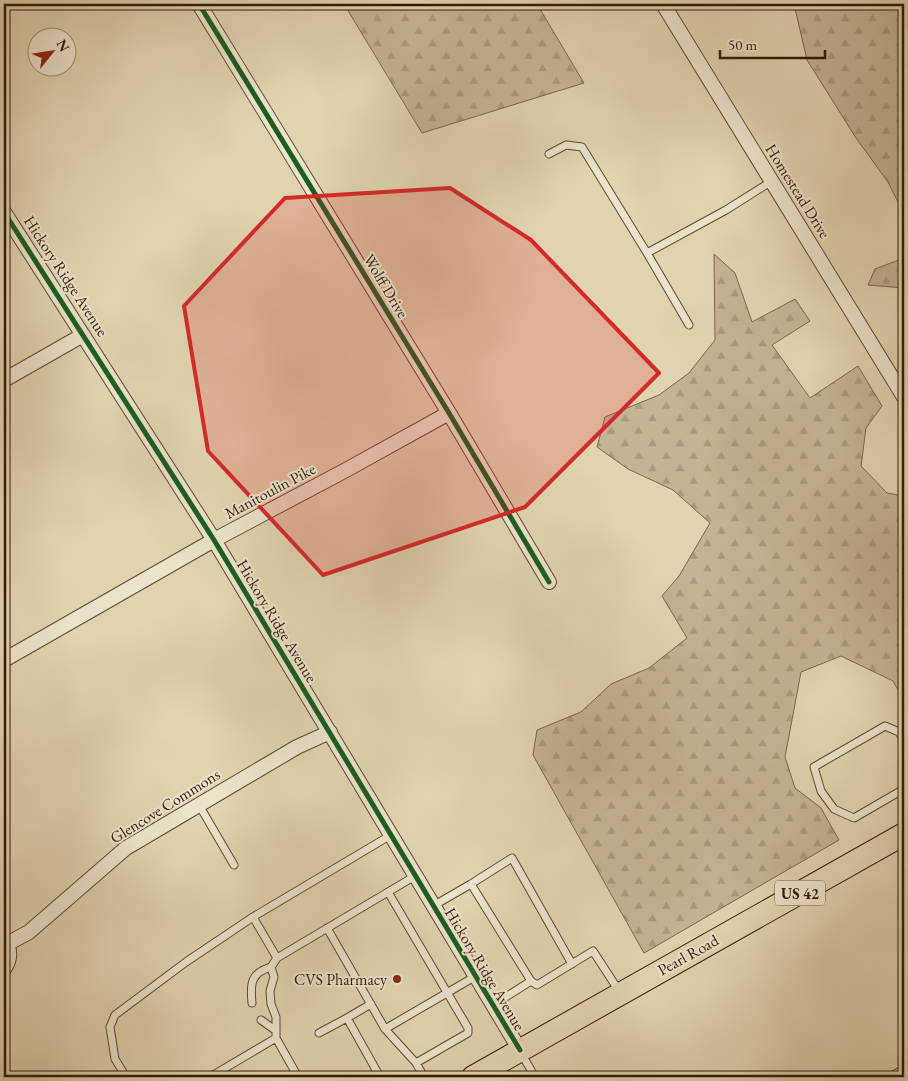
<svg xmlns="http://www.w3.org/2000/svg" width="908" height="1081" viewBox="0 0 908 1081" font-family="'EB Garamond',serif">
<style>
.forest{fill:url(#forest-firs);stroke:#7b664c}
.lines{fill:none;stroke-linecap:round;stroke-linejoin:round}
.lane-casing{stroke:#5e4830;stroke-width:9}
.street-casing{stroke:#5e4830;stroke-width:16}
.primary-casing{stroke:#331905;stroke-width:24}
.lane{stroke:#ebe3cc;stroke-width:7}
.street{stroke:#ebe3cc;stroke-width:14}
.primary{stroke:#e0d4b0;stroke-width:22}
.cycleway-casing{stroke:#ebe3cc;stroke-width:8}
.cycleway{stroke:#1b5e20;stroke-width:5}
.marked{fill:#d62828;fill-opacity:0.2;stroke:#d62828;stroke-width:4;stroke-linejoin:round}
.poi-dot{fill:#8f2418;stroke:#ebe3cc;stroke-width:2}
.labels{text-anchor:middle;dominant-baseline:central;stroke-width:4;stroke-linejoin:round;paint-order:stroke}
.shield{fill:#ebe3cc;stroke:#6a5641;stroke-width:1}
.shield-label{font-size:15px;font-weight:bold;fill:#331905}
.street-label{font-size:16px;fill:#331905;stroke:#ebe3cc}
.poi-label{font-size:16px;fill:#331905;stroke:#ebe3cc;text-anchor:end}
</style>
<defs>
<pattern id="forest-firs" width="22" height="20" patternUnits="userSpaceOnUse" patternTransform="scale(1.25)"><rect width="22" height="20" fill="#c3b493"/><path d="M5 1l3.5 6h-7zM16 11l3.5 6h-7z" fill="#a89a7d"/></pattern>
</defs>
<rect width="100%" height="100%" fill="#e0d4b0"/>
<filter id="stains"><feTurbulence type="fractalNoise" baseFrequency=".004" numOctaves="4"/><feColorMatrix values="0 0 0 0 .2 0 0 0 0 .09 0 0 0 0 .02 0 0 0 .5 -.17"/></filter>
<radialGradient id="worn" r=".72"><stop offset=".6" stop-color="#630" stop-opacity="0"/><stop offset="1" stop-color="#630" stop-opacity=".3"/></radialGradient>
<path class="forest" d="M 344,4 L 537,4 L 584,83 L 422,133 Z
M 794,4 L 904,4 L 904,214 L 888,182 L 856,138 L 807,60 Z
M 714,254 L 735,273 L 752,322 L 795,299 L 810,321 L 772,345 L 810,398 L 858,366 L 882,406 L 866,428 L 861,466 L 887,493 L 904,496 L 904,700 L 893,681 L 841,656 L 801,672 L 785,757 L 795,788 L 821,808 L 839,840 L 644,953 L 533,755 L 537,730 L 581,712 L 611,684 L 649,668 L 687,638 L 662,596 L 679,576 L 710,523 L 673,490 L 628,469 L 597,447 L 605,417 L 659,395 L 689,373 L 715,340 Z
M 904,258 L 904,288 L 868,285 L 875,269 Z"/>
<g class="lines">
<g class="lane-casing">
<path id="lane" d="M 549,154 L 566,145 L 582,147 L 647,253 L 726,210 L 772,181
M 647,253 L 689,325
M 904,741 L 899,732 L 885,726 L 814,767 L 821,791 L 834,809 L 854,818 L 904,789
M 199,805 L 234,865
M 391,835 L 253,917 L 277,958 L 415,876
M 471,884 L 512,858 L 572,964
M 388,892 L 468,1028 L 468,1033 L 416,1063
M 433,906 L 471,884 L 531,981 L 493,1005
M 327,928 L 385,1029
M 271,967 L 274,977 L 270,991 L 271,1004 L 276,1017 L 276,1038
M 531,981 L 537,985 L 593,951 L 619,991
M 252,1003 C 250,983 251,973 271,967 L 277,958
M 347,1018 L 371,1004
M 261,1020 L 275,1030
M 319,1033 L 347,1018 L 380,1077
M 521,1053 L 535,1077
M 126,1077 L 115,1059 L 110,1027 L 115,1015 L 186,962 L 253,917
M 210,1077 L 276,1038 L 298,1077
M 424,1077 L 416,1063 L 385,1029 L 476,976
M 890,1077 L 904,1069"/>
</g>
<g class="street-casing">
<path id="street" d="M 199,4 L 449,413 L 549,582
M 663,4 L 904,397
M 4,212 L 214,540 L 520,1050
M 4,380 L 83,335
M 4,660 L 214,540 L 346,470 L 449,413
M 4,940 C 11,949 11,959 4,969
M 7,944 L 29,932 L 126,848 L 297,747 L 330,732"/>
</g>
<g class="primary-casing">
<path id="primary" d="M 473,1077 L 904,834"/>
</g>
<use href="#lane" class="lane"/>
<use href="#street" class="street"/>
<use href="#primary" class="primary"/>
<g class="cycleway-casing">
<path id="cycleway" d="M 199,4 L 449,413 L 549,582
M 4,212 L 214,540 L 520,1050"/>
</g>
<use href="#cycleway" class="cycleway"/>
</g>
<path class="marked" d="M 450,188 L 531,240 L 659,373 L 525,507 L 323,575 L 208,451 L 184,306 L 285,198 Z"/>
<circle class="poi-dot" cx="397" cy="979" r="5"/>
<g class="labels">
<rect class="shield" x="775" y="880.5" width="50" height="25" rx="4"/>
<g class="shield-label">
<text x="800" y="893">US 42</text>
</g>
<g class="street-label">
<text transform="translate(798 191) rotate(58)">Homestead Drive</text>
<text transform="translate(66 276) rotate(57)">Hickory Ridge Avenue</text>
<text transform="translate(386 286) rotate(59)">Wolff Drive</text>
<text transform="translate(270 491) rotate(-28)">Manitoulin Pike</text>
<text transform="translate(277 621) rotate(59)">Hickory Ridge Avenue</text>
<text transform="translate(165 806) rotate(-32)">Glencove Commons</text>
<text transform="translate(688 955) rotate(-29)">Pearl Road</text>
<text transform="translate(485 969) rotate(59)">Hickory Ridge Avenue</text>
</g>
<g class="poi-label">
<text x="387" y="979">CVS Pharmacy</text>
</g>
</g>
<rect width="908" height="1081" fill="none" stroke="#e0d4b0" stroke-width="20"/>
<rect x="5" y="5" width="898" height="1071" fill="none" stroke="#331905" stroke-width="2.5"/>
<rect x="10" y="10" width="888" height="1061" fill="none" stroke="#331905"/>
<g transform="translate(52 52) rotate(60)"><circle r="24" fill="#ebe3cc" stroke="#a1927c"/>
<path d="M0-4L9 19L0 12L-9 19Z" fill="#8f2418"/>
<text y="-8" font-size="14" font-weight="bold" text-anchor="middle" fill="#331905">N</text>
</g>
<path d="M720 50v8h105v-8" fill="none" stroke="#331905" stroke-width="2.5"/>
<text x="728" y="50" font-size="15" fill="#331905" stroke="#ebe3cc" stroke-width="4" paint-order="stroke">50 m</text>
<rect width="100%" height="100%" filter="url(#stains)"/>
<rect width="100%" height="100%" fill="url(#worn)"/>
</svg>
